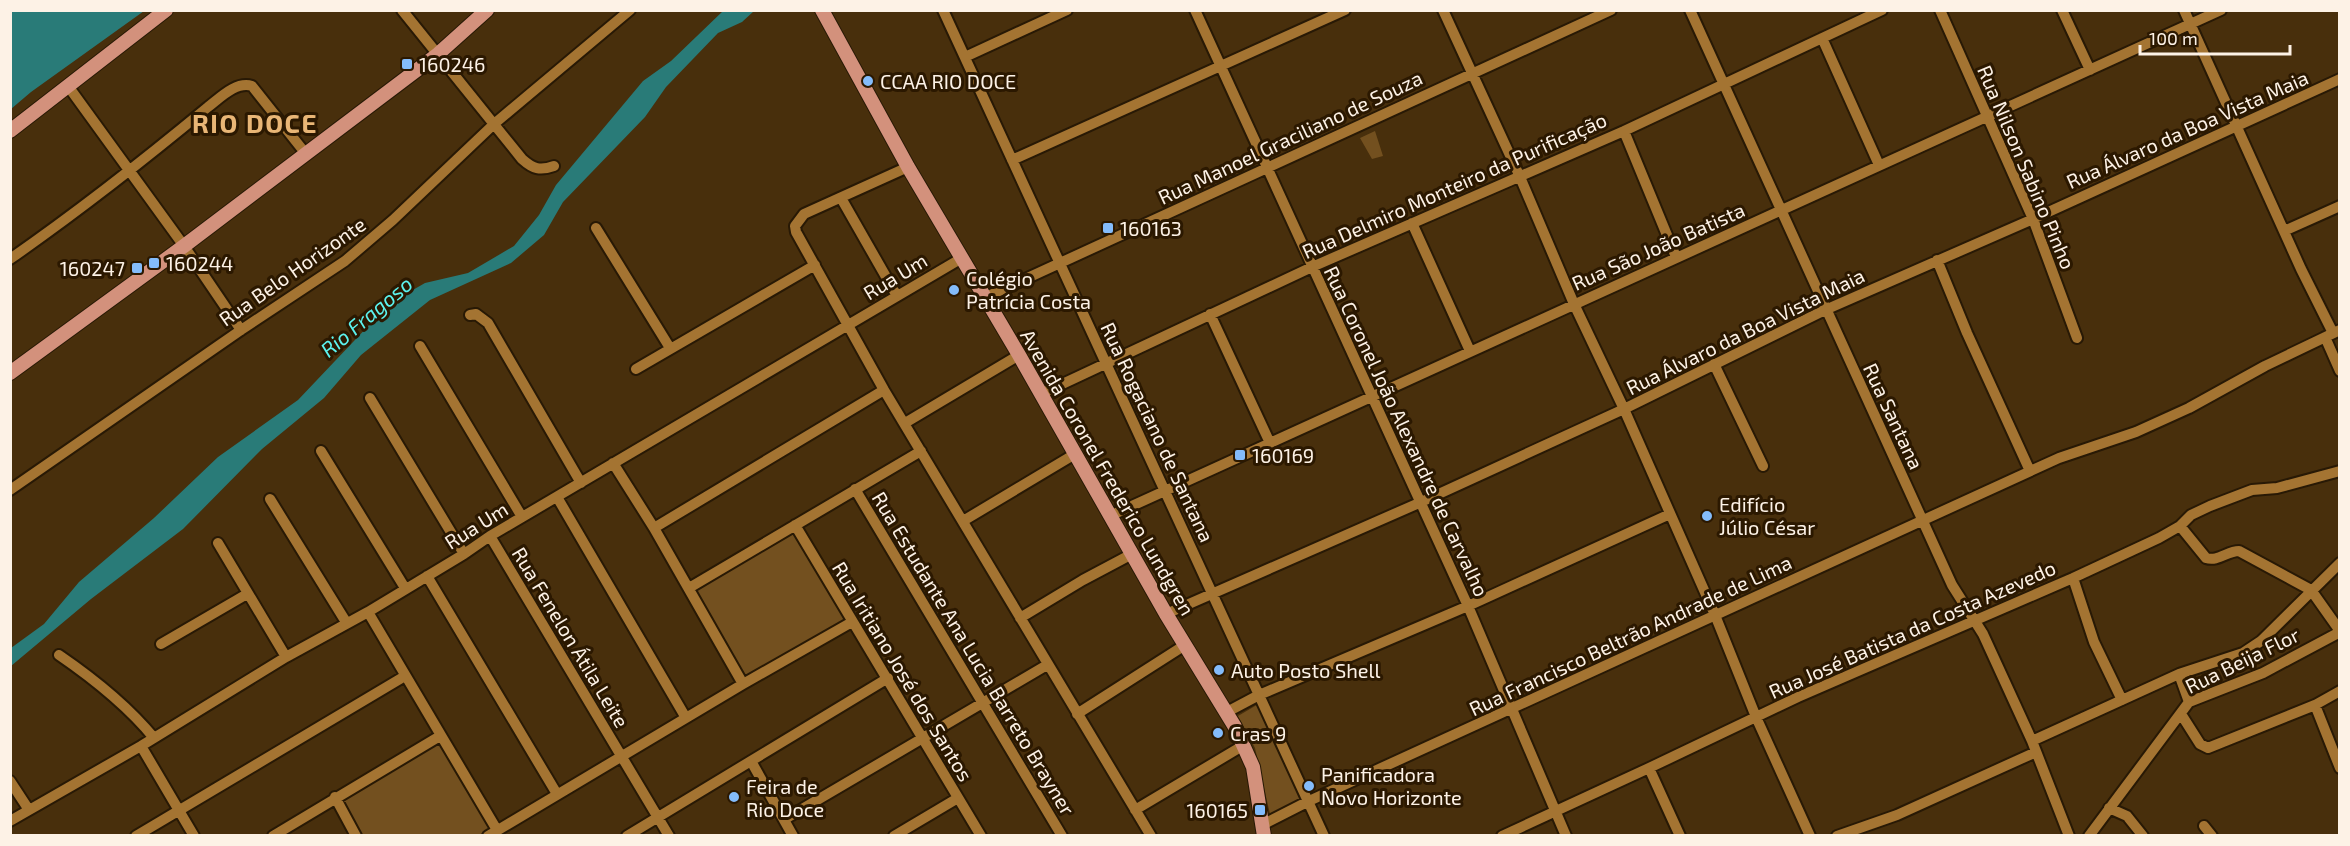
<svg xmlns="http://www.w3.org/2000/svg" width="2350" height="846" viewBox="0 0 2350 846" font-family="'Exo 2',sans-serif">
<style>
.green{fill:#73501f}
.water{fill:#297b78}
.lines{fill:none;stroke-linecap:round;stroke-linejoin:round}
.minor-casing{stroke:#281905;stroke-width:14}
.major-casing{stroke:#281905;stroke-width:16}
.minor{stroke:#a47432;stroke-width:10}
.major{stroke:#d3917c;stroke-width:14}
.poi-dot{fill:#84bcfb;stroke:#2b1800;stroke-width:2}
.labels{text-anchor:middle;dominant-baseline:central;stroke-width:6;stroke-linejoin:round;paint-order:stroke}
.poi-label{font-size:20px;fill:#fdf2e6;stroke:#2b1800;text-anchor:start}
.street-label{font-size:20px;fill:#fdf2e6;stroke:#2b1800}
.water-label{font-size:21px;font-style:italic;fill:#5cf3ee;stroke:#2b1800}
.district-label{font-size:26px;font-weight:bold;letter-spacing:1.5px;fill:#e9b676;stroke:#2b1800}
</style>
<rect width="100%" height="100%" fill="#482f0c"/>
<path class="green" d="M 1375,131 L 1383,156 L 1372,159 L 1360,138 Z
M 793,531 L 847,620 L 745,681 L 691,592 Z
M 1267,699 L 1311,796 L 1270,814 L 1255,748 L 1238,716 Z
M 437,741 L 490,829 L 479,835 L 358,835 L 338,802 Z"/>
<path class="water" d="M 11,10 L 144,10 L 144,11 L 31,92 L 11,109 Z
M 723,11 L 754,11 L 742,22 L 718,33 L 666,87 L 645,117 L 563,202 L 544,235 L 511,263 L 430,300 L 361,355 L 324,398 L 262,449 L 183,529 L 91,599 L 11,666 L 11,648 L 44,624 L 79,582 L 154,518 L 218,457 L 298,400 L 390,303 L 425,283 L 468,273 L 514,246 L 539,215 L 556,185 L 643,81 L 671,61 Z"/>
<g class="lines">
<g class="minor-casing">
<path id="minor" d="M 402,10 L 522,159 C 533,169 540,171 554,166
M 943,10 L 1324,836
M 1195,10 L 1468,606 L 1566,836
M 1443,10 L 1520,177 L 1574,304 L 1624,409 L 1715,615 L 1756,717 L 1810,836
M 1690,10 L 1952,585 L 1983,634 L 2032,741 L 2069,836
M 1940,10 L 2033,219 L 2077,338
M 2062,10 L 2090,70
M 2184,10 L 2301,269 L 2333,333
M 1822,38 L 1879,165
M 965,57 L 1067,10
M 68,86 L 184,246 L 241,330
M 1624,131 L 1676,257
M 1012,160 L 1345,10
M 908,167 L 804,214 L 795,226 L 796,232 L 884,390 L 1151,836
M 841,198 L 897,296
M 1412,223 L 1470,351
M 596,228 L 670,348
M 2284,231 L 2340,206
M 10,259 C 79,211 144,160 208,107 C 220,98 236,81 252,86 L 306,154
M 1937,260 L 1967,333 L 2030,471
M 986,297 L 1611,10
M 1210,314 L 1270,443
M 470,315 L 476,314 L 488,323 L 581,483
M 2325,337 L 2340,371
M 420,346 L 522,517
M 1714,364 L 1763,466
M 636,369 L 815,265
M 1041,394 L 1312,267 L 1624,131 L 1882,10
M 370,398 L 464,554
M 905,423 L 1019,355
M 321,451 L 405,588
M 613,463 L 654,528 L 743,684
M 855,489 L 1062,836
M 10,490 L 241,330 L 345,261 L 393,220 L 494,124 L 630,10
M 557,497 L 686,718
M 270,499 L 346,622
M 1112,515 L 2221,10
M 963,521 L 1075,454
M 795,525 L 981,836
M 2180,526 L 2206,558 C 2218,562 2227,551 2239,551 L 2311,590 L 2340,631
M 654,528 L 884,390
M 490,536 L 669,836
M 218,543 L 286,657
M 427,576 L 557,794
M 2073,578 L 2094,642 L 2122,700
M 689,588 L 921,451
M 368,612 L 497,830
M 1166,614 L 1419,503 L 1624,409 L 1825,310 L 2033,219 L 2340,79
M 1020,618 L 1083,580 L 1132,554
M 161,644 L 247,594
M 59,655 C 94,679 127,705 154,738
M 2179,674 L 2189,702
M 2315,705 L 2340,768
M 1227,712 L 1259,695 L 1468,606 L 1670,514
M 1077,714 L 1185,645
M 2181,714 L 2200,744 L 2208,748 L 2315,705 L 2340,691
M 2032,741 L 2179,674 L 2243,653 L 2261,641 L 2340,563
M 141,746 L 194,836
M 751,761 L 793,836
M 1649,768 L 1680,836
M 10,781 L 29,810
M 335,797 L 356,836
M 2109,808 L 2127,816 L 2143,836
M 1135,810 L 1244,745
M 785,819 L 1047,665
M 10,821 L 141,746 L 286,657 L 368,612 L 464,554 L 490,536 L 962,258
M 1262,825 L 1309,801 L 2059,458 L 2136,432 L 2189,408 L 2265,366 L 2340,330
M 2204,826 L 2212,836
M 136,836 L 405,676
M 273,836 L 440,736
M 488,836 L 743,684 L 852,622
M 627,836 L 888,678
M 894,836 L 958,798
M 1502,836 L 1649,768 L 1798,697 L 2073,578 L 2159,538 L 2180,526 L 2191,515 L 2210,506 L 2252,490 L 2277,488 L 2340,471
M 1837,836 L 1897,815 L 2036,752
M 2089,836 L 2189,702 L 2263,673 L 2340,632"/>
</g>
<g class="major-casing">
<path id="major" d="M 822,10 L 908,167 L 1019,355 L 1166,614 L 1235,727 L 1253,767 L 1264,836
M 10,131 L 166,10
M 10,373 L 184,246 L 438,54 L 487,10"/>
</g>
<use href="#minor" class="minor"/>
<use href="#major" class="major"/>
</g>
<g class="poi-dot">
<rect x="401" y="58" width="12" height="12" rx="3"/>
<circle cx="868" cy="81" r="6"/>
<rect x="1102" y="222" width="12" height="12" rx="3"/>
<rect x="148" y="257" width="12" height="12" rx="3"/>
<rect x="131" y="262" width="12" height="12" rx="3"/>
<circle cx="954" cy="290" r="6"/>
<rect x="1234" y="449" width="12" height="12" rx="3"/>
<circle cx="1707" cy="516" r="6"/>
<circle cx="1219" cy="670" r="6"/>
<circle cx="1218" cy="733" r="6"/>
<circle cx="1309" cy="786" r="6"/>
<circle cx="734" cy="797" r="6"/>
<rect x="1254" y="804" width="12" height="12" rx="3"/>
</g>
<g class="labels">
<g class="poi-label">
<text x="419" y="64">160246</text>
<text x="880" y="81">CCAA RIO DOCE</text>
<text x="1120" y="228">160163</text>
<text x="166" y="263">160244</text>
<text x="125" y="268" text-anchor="end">160247</text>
<text x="966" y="278">Colégio<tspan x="966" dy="23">Patrícia Costa</tspan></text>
<text x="1252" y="455">160169</text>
<text x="1719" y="504">Edifício<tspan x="1719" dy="23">Júlio César</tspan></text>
<text x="1231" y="670">Auto Posto Shell</text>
<text x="1230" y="733">Cras 9</text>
<text x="1321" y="774">Panificadora<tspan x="1321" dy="23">Novo Horizonte</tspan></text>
<text x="746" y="786">Feira de<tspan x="746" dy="23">Rio Doce</tspan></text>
<text x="1248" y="810" text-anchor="end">160165</text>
</g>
<g class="street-label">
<text transform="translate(2187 129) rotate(-24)">Rua Álvaro da Boa Vista Maia</text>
<text transform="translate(1290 137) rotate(-25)">Rua Manoel Graciliano de Souza</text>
<text transform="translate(2027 167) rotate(67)">Rua Nilson Sabino Pinho</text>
<text transform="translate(1454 185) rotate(-24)">Rua Delmiro Monteiro da Purificação</text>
<text transform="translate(1658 246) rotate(-24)">Rua São João Batista</text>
<text transform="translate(292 271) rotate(-35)">Rua Belo Horizonte</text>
<text transform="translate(895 276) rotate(-31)">Rua Um</text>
<text transform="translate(1745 331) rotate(-26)">Rua Álvaro da Boa Vista Maia</text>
<text transform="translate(1894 416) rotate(65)">Rua Santana</text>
<text transform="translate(1407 431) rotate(65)">Rua Coronel João Alexandre de Carvalho</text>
<text transform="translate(1158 432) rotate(65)">Rua Rogaciano de Santana</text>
<text transform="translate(1108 472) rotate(60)">Avenida Coronel Frederico Lundgren</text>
<text transform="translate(476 525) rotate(-32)">Rua Um</text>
<text transform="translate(1912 629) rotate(-24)">Rua José Batista da Costa Azevedo</text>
<text transform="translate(1630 635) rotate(-25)">Rua Francisco Beltrão Andrade de Lima</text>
<text transform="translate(571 637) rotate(59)">Rua Fenelon Átila Leite</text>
<text transform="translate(974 653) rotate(59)">Rua Estudante Ana Lucia Barreto Brayner</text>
<text transform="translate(2242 660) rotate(-26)">Rua Beija Flor</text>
<text transform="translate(903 671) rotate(59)">Rua Iritiano José dos Santos</text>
</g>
<g class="water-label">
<text transform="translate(366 316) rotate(-40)">Rio Fragoso</text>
</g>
<g class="district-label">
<text x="255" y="122">RIO DOCE</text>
</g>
</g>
<rect width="2350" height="846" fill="none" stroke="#fdf2e6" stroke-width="24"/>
<path d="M2140 45v9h150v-9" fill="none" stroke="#fdf2e6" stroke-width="3"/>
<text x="2149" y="45" font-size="18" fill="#fdf2e6" stroke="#2b1800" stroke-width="4.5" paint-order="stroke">100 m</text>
</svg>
